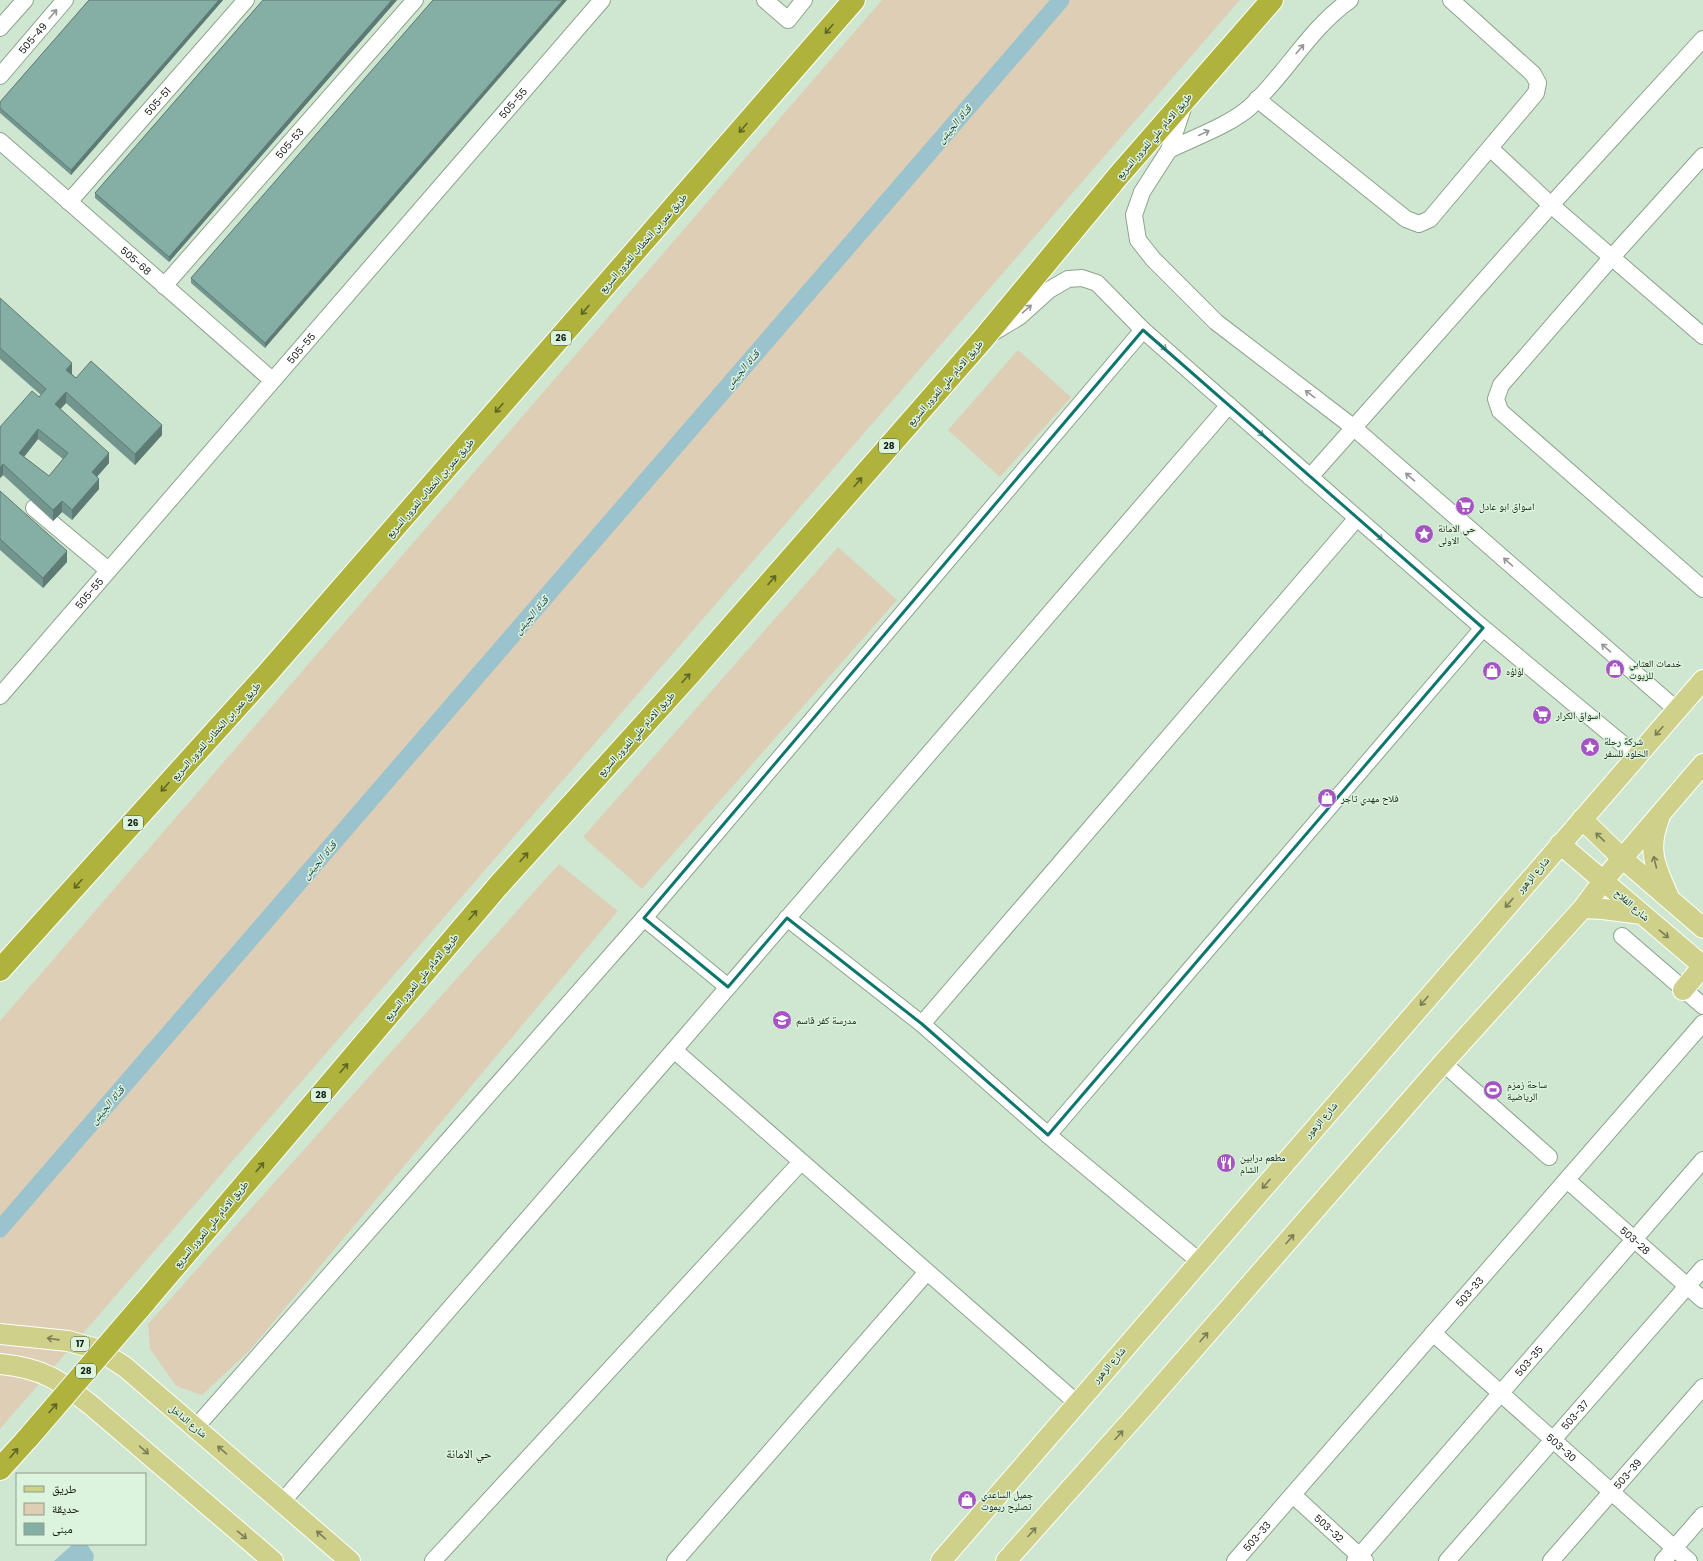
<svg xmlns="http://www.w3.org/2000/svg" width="1703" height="1561" viewBox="0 0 1703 1561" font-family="Poppins,'Noto Naskh Arabic',sans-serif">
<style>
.green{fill:#deceb6}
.water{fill:#9ac3cd}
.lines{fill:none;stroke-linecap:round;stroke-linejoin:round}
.canal{stroke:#9ac3cd;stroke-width:17}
.minor-casing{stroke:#8ca38d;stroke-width:18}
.major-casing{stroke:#fff;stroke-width:22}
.highway-casing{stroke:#fff;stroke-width:24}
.minor{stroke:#fff;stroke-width:16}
.major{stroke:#cfd18a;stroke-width:20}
.highway{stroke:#afb33c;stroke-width:22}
.highway-bridge-casing{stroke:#fff;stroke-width:24;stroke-linecap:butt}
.highway-bridge{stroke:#afb33c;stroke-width:22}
.wall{fill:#72968e;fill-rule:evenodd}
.shaded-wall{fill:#5d7a74}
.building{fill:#85aea5;stroke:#5d7a74;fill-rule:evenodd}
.oneway{stroke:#949894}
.oneway2{stroke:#606626}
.oneway3{stroke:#7a7e54}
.marked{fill:none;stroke:#0f766e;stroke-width:3;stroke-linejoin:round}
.labels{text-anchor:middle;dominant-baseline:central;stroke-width:3;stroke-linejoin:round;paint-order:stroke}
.shield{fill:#dcf4dd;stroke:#4e5b4e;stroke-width:1}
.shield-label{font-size:9px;font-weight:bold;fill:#111911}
.street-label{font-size:10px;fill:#111911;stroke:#dcf4dd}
.poi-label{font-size:10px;fill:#111911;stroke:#dcf4dd;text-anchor:start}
.water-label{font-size:11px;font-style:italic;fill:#123941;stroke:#dcf4dd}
.quarter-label{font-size:12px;fill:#111911;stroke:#dcf4dd}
</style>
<rect width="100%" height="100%" fill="#cfe7d0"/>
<path class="green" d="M 882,0 L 1240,0 L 0,1429 L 0,1021 Z
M 1018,350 L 1071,397 L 1000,477 L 948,430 Z
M 838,547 L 897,600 L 642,889 L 583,837 Z
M 559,864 L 618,911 L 250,1350 L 202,1395 L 176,1386 L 150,1349 L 148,1324 Z"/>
<path class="water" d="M 73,1544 L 87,1544 L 94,1555 L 93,1561 L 54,1561 Z"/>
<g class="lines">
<path class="canal" d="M 0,1229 L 1061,0"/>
<g class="minor-casing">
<g id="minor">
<path d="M 765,0 L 788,20 L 804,0"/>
<path d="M 0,28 L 25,0"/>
<path id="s1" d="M 0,76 L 65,0"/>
<path d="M 1257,99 L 1406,219 L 1419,224 L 1430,219 L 1536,93 L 1538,83 L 1533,74 L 1451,0"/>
<path d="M 1184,105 L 1169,150 L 1142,192 L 1134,215 L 1138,240 L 1153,259 L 1216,322 L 1353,427 L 1677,710"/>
<path id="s2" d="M 0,141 L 272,380"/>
<path d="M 1491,149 L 1551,205 L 1703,336"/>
<path d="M 1169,150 C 1193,138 1230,125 1250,107 C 1286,74 1309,29 1350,0"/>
<path d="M 1703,156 L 1612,257 L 1501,385 L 1496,399 L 1500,411 L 1703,589"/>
<path id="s3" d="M 69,202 L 246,0"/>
<path id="s4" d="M 164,286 L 415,0"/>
<path d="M 994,332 L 1019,317 L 1049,290 L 1068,279 L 1082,278 L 1097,283 L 1143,330 L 1357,518 L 1483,628 L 1637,756"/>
<path d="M 1310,477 L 1551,205 L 1703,39"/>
<path d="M 34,508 L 108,570"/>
<path id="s5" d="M 0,696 L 602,0"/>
<path d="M 644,918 L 728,987"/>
<path d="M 787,918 L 922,1024 L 1048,1135 L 1199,1261"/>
<path d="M 1622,936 L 1703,1006"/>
<path d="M 922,1024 L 1357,518"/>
<path d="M 674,1050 L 1077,1403"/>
<path d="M 1443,1063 L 1549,1157"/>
<path d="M 1048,1135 L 1483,628"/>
<path id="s6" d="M 1567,1180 L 1703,1300"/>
<path id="s7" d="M 1433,1333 L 1689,1561"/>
<path d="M 196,1427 L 644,918 L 1143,330"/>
<path id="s8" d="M 1293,1495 L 1365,1561"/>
<path d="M 282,1502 L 674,1050 L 1229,405"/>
<path d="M 433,1561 L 801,1162"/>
<path d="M 675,1561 L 927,1272"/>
<path id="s9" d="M 1235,1561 L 1703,1023"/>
<path id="s10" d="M 1355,1561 L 1703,1160"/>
<path id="s11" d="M 1447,1561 L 1703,1268"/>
<path id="s12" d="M 1551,1561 L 1703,1387"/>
<path d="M 1663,1561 L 1703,1515"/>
</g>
</g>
<g class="major-casing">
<path id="major" d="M 1582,819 L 1623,859 L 1703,928
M 1659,819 C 1647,849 1655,866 1668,895
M 1560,844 L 1703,966
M 1583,908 L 1603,909 L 1642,914
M 1683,990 L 1703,966
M 0,1334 L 68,1341 L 97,1349 L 125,1367 L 350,1561
M 0,1364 C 43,1368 59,1380 92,1406 L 273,1561
M 941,1561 L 1703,680
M 1006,1561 L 1138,1413 L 1443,1063 L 1583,908 L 1603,881 L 1703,764"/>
</g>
<g class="highway-casing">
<path id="highway" d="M 0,970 L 266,675 L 854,0
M 144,1303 L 498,886 L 688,676 L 983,339 L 1119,175 L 1272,0
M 0,1469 L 28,1438"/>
</g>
<use href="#minor" class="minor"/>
<use href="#major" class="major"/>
<use href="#highway" class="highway"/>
<g class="highway-bridge-casing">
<path id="highway-bridge" d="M 28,1438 L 144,1303"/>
</g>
<use href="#highway-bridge" class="highway-bridge"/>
</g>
<path class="wall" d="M 89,0 L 223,0 L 71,175 L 0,113 L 0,102 Z
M 263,0 L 397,0 L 169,262 L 95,198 L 95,193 Z
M 433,0 L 265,348 L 191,283 L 191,278 Z
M 0,298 L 72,374 L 76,378 L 162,435 L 135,465 L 66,403 L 60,409 L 109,463 L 97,477 L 99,489 L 72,520 L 62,512 L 53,521 L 3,475 L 0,478 L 0,427 L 41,395 L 0,359 ZM 38,439 L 63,459 L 49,476 L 24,457 Z
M 0,491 L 67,562 L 43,588 L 0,550 Z"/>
<path class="shaded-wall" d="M 219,0 L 223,0 L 71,175 L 71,170 Z
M 392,0 L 397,0 L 169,262 L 169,257 Z
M 563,0 L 567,0 L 265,348 L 265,343 Z
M 72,363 L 72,374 L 66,380 L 66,370 Z
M 66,392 L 66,403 L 55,415 L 55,404 Z
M 162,425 L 162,435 L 135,465 L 135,454 Z
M 38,429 L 38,439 L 19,463 L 19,453 Z
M 109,453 L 109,463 L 92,482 L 92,472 Z
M 3,464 L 3,475 L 0,478 L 0,468 Z
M 99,479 L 99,489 L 72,520 L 72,510 Z
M 62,501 L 62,512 L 53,521 L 53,510 Z
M 67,551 L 67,562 L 43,588 L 43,578 Z"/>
<path class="building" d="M 89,0 L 219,0 L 71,170 L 0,108 L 0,102 Z
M 263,0 L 392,0 L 169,257 L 95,193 Z
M 433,0 L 563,0 L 265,343 L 191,278 Z
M 0,298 L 72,363 L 66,370 L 76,378 L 91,361 L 162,425 L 135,454 L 66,392 L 55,404 L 109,453 L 92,472 L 99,479 L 72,510 L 62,501 L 53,510 L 3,464 L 0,468 L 0,427 L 32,391 L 39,397 L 46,389 L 0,348 ZM 38,429 L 68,453 L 49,476 L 19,453 Z
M 0,491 L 67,551 L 43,578 L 0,539 Z"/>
<defs><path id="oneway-shaft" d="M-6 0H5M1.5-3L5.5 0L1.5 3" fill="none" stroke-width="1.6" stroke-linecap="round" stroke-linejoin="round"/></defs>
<g class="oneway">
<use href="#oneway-shaft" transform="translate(53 14) rotate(-49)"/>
<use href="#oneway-shaft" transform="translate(1300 49) rotate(-50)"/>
<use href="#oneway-shaft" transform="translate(1204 133) rotate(-25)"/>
<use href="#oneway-shaft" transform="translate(1027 309) rotate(-41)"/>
<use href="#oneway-shaft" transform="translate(1162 346) rotate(41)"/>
<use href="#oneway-shaft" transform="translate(1310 394) rotate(-143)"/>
<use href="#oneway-shaft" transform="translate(1259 432) rotate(42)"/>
<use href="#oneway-shaft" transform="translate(1410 477) rotate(-139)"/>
<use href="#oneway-shaft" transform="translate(1378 536) rotate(41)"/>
<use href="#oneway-shaft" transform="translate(1508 562) rotate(-139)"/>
<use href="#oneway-shaft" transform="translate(1606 648) rotate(-139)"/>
</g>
<g class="oneway2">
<use href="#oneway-shaft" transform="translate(829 29) rotate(131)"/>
<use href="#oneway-shaft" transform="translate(743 128) rotate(131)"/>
<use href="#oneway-shaft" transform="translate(585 310) rotate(131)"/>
<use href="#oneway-shaft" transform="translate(499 408) rotate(131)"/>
<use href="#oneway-shaft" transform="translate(858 482) rotate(-49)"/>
<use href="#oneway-shaft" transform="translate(772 580) rotate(-49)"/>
<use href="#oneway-shaft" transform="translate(686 678) rotate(-48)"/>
<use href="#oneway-shaft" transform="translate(165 787) rotate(132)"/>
<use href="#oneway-shaft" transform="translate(524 857) rotate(-48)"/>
<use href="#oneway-shaft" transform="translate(78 884) rotate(132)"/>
<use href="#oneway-shaft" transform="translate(473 915) rotate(-50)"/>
<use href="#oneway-shaft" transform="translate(344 1068) rotate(-50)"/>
<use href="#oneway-shaft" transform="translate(260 1167) rotate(-50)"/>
<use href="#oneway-shaft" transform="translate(53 1408) rotate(-49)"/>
<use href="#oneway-shaft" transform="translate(14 1453) rotate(-49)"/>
</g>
<g class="oneway3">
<use href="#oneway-shaft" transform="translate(1659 731) rotate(132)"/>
<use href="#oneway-shaft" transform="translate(1600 837) rotate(-136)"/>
<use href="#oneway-shaft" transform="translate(1655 862) rotate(-104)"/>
<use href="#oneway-shaft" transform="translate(1509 903) rotate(131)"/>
<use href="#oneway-shaft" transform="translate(1664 934) rotate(40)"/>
<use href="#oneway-shaft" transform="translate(1424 1001) rotate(131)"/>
<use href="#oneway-shaft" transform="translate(1266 1184) rotate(131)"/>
<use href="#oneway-shaft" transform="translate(1290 1239) rotate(-49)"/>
<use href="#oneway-shaft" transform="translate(1204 1337) rotate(-49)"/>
<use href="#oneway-shaft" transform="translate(53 1339) rotate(-172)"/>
<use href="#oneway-shaft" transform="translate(1119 1435) rotate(-48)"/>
<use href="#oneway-shaft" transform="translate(144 1450) rotate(41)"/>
<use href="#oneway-shaft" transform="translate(222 1450) rotate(-139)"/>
<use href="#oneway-shaft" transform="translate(1032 1532) rotate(-48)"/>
<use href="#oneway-shaft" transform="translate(242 1535) rotate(40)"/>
<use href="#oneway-shaft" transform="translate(321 1535) rotate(-139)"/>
</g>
<path class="marked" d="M 1143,330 L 1483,628 L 1048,1135 L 922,1024 L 787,918 L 728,987 L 644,918 Z"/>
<defs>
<g id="supermarket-disc" transform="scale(1)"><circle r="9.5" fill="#a654c3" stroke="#dcf4dd"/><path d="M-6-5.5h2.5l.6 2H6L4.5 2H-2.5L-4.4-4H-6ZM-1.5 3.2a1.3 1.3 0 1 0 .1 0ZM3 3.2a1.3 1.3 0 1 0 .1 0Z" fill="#fff"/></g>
<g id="sight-disc" transform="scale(1)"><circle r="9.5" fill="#a654c3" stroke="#dcf4dd"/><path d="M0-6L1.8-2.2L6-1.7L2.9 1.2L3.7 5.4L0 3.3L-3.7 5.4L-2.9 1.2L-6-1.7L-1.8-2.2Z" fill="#fff"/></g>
<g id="shop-disc" transform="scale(1)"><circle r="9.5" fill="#a654c3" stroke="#dcf4dd"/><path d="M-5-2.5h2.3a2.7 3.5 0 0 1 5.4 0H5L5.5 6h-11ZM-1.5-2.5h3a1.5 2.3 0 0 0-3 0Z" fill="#fff"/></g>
<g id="school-disc" transform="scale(1)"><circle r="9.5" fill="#a654c3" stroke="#dcf4dd"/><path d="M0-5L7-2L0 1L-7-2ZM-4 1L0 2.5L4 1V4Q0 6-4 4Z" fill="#fff"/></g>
<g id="stadium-disc" transform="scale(1)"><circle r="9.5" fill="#a654c3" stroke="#dcf4dd"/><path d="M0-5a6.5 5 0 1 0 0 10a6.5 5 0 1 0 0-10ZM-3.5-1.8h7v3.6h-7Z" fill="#fff"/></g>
<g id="restaurant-disc" transform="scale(1)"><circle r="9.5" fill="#a654c3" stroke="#dcf4dd"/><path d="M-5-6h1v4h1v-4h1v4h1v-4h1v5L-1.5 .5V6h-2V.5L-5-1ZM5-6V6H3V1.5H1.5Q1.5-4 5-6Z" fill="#fff"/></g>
</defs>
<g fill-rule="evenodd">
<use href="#supermarket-disc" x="1465" y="506"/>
<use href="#sight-disc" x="1424" y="534"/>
<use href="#shop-disc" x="1615" y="669"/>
<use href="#shop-disc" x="1492" y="671"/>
<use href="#supermarket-disc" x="1542" y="715"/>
<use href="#sight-disc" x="1590" y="747"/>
<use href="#shop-disc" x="1327" y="798"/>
<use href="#school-disc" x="782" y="1020"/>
<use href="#stadium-disc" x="1493" y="1090"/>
<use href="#restaurant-disc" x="1226" y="1163"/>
<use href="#shop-disc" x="967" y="1500"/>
</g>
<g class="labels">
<g class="shield">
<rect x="551" y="331" width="20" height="14" rx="3"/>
<rect x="879" y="439" width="20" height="14" rx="3"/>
<rect x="123" y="816" width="20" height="14" rx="3"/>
<rect x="311" y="1088" width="20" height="14" rx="3"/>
<rect x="71" y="1337" width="18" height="14" rx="3"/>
<rect x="76" y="1364" width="20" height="14" rx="3"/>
</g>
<g class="shield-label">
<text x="561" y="338">26</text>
<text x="889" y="446">28</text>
<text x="133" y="823">26</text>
<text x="321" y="1095">28</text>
<text x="80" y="1344">17</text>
<text x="86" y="1371">28</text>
</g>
<g class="street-label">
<text stroke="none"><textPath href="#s1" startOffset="50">505-49</textPath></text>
<text stroke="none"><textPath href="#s3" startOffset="134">505-51</textPath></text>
<text stroke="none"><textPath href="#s5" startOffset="784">505-55</textPath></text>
<text transform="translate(1154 136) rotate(-49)">طريق الامام علي للمرور السريع</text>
<text stroke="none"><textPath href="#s4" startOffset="190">505-53</textPath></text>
<text transform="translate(643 243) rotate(-49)">طريق عمر بن الخطاب للمرور السريع</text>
<text stroke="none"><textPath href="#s2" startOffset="181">505-68</textPath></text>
<text stroke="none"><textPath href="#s5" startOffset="460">505-55</textPath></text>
<text transform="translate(945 383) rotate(-49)">طريق الامام علي للمرور السريع</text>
<text transform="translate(430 488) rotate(-49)">طريق عمر بن الخطاب للمرور السريع</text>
<text stroke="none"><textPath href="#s5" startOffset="136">505-55</textPath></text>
<text transform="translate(216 731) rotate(-48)">طريق عمر بن الخطاب للمرور السريع</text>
<text transform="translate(636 734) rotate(-48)">طريق الامام علي للمرور السريع</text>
<text transform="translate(1533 875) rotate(-49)">شارع الزهور</text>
<text transform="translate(1632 905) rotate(41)">شارع الفلاح</text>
<text transform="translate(421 977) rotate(-50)">طريق الامام علي للمرور السريع</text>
<text transform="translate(1321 1120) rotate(-49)">شارع الزهور</text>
<text transform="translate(211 1224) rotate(-50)">طريق الامام علي للمرور السريع</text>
<text stroke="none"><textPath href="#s6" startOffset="91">503-28</textPath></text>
<text stroke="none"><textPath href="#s9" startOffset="357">503-33</textPath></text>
<text stroke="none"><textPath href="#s10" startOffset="265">503-35</textPath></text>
<text transform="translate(1109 1365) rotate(-49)">شارع الزهور</text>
<text stroke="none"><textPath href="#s11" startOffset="194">503-37</textPath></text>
<text transform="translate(188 1421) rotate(40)">شارع الداخل</text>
<text stroke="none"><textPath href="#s7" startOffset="172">503-30</textPath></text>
<text stroke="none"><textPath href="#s12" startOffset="116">503-39</textPath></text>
<text stroke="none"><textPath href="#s8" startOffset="49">503-32</textPath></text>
<text stroke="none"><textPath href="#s9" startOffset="33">503-33</textPath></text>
</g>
<g class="poi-label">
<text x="1479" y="506">اسواق ابو عادل</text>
<text x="1438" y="528">حي الامانة<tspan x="1438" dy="12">الاولى</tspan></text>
<text x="1629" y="663">خدمات العتابي<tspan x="1629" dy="12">للزيوت</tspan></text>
<text x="1506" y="671">لؤلؤه</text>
<text x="1556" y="715">اسواق الكرار</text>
<text x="1604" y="741">شركة رحلة<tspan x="1604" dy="12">الخلود للسفر</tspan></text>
<text x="1341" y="798">فلاح مهدي تاجر</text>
<text x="796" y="1020">مدرسة كفر قاسم</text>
<text x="1507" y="1084">ساحة زمزم<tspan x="1507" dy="12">الرياضية</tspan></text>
<text x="1240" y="1157">مطعم درابين<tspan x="1240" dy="12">الشام</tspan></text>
<text x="981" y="1494">جميل الساعدي<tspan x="981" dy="12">تصليح ريموت</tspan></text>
</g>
<g class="water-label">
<text transform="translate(954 124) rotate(-49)">قناة الجيش</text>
<text transform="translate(742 369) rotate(-49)">قناة الجيش</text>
<text transform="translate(531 615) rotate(-49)">قناة الجيش</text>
<text transform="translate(319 860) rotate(-49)">قناة الجيش</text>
<text transform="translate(107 1105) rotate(-49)">قناة الجيش</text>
</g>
<g class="quarter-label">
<text x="469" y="1453">حي الامانة</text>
</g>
</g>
<rect x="16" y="1473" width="130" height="72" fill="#dcf4dd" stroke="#8b9c8b"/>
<rect x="24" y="1486" width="20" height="6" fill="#cfd18a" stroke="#8b9c8b"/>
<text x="52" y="1493" font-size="12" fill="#111911">طريق</text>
<rect x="24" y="1503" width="20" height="12" fill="#deceb6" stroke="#8b9c8b"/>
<text x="52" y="1513" font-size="12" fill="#111911">حديقة</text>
<rect x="24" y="1523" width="20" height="12" fill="#85aea5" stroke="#8b9c8b"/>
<text x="52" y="1533" font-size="12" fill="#111911">مبنى</text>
</svg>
